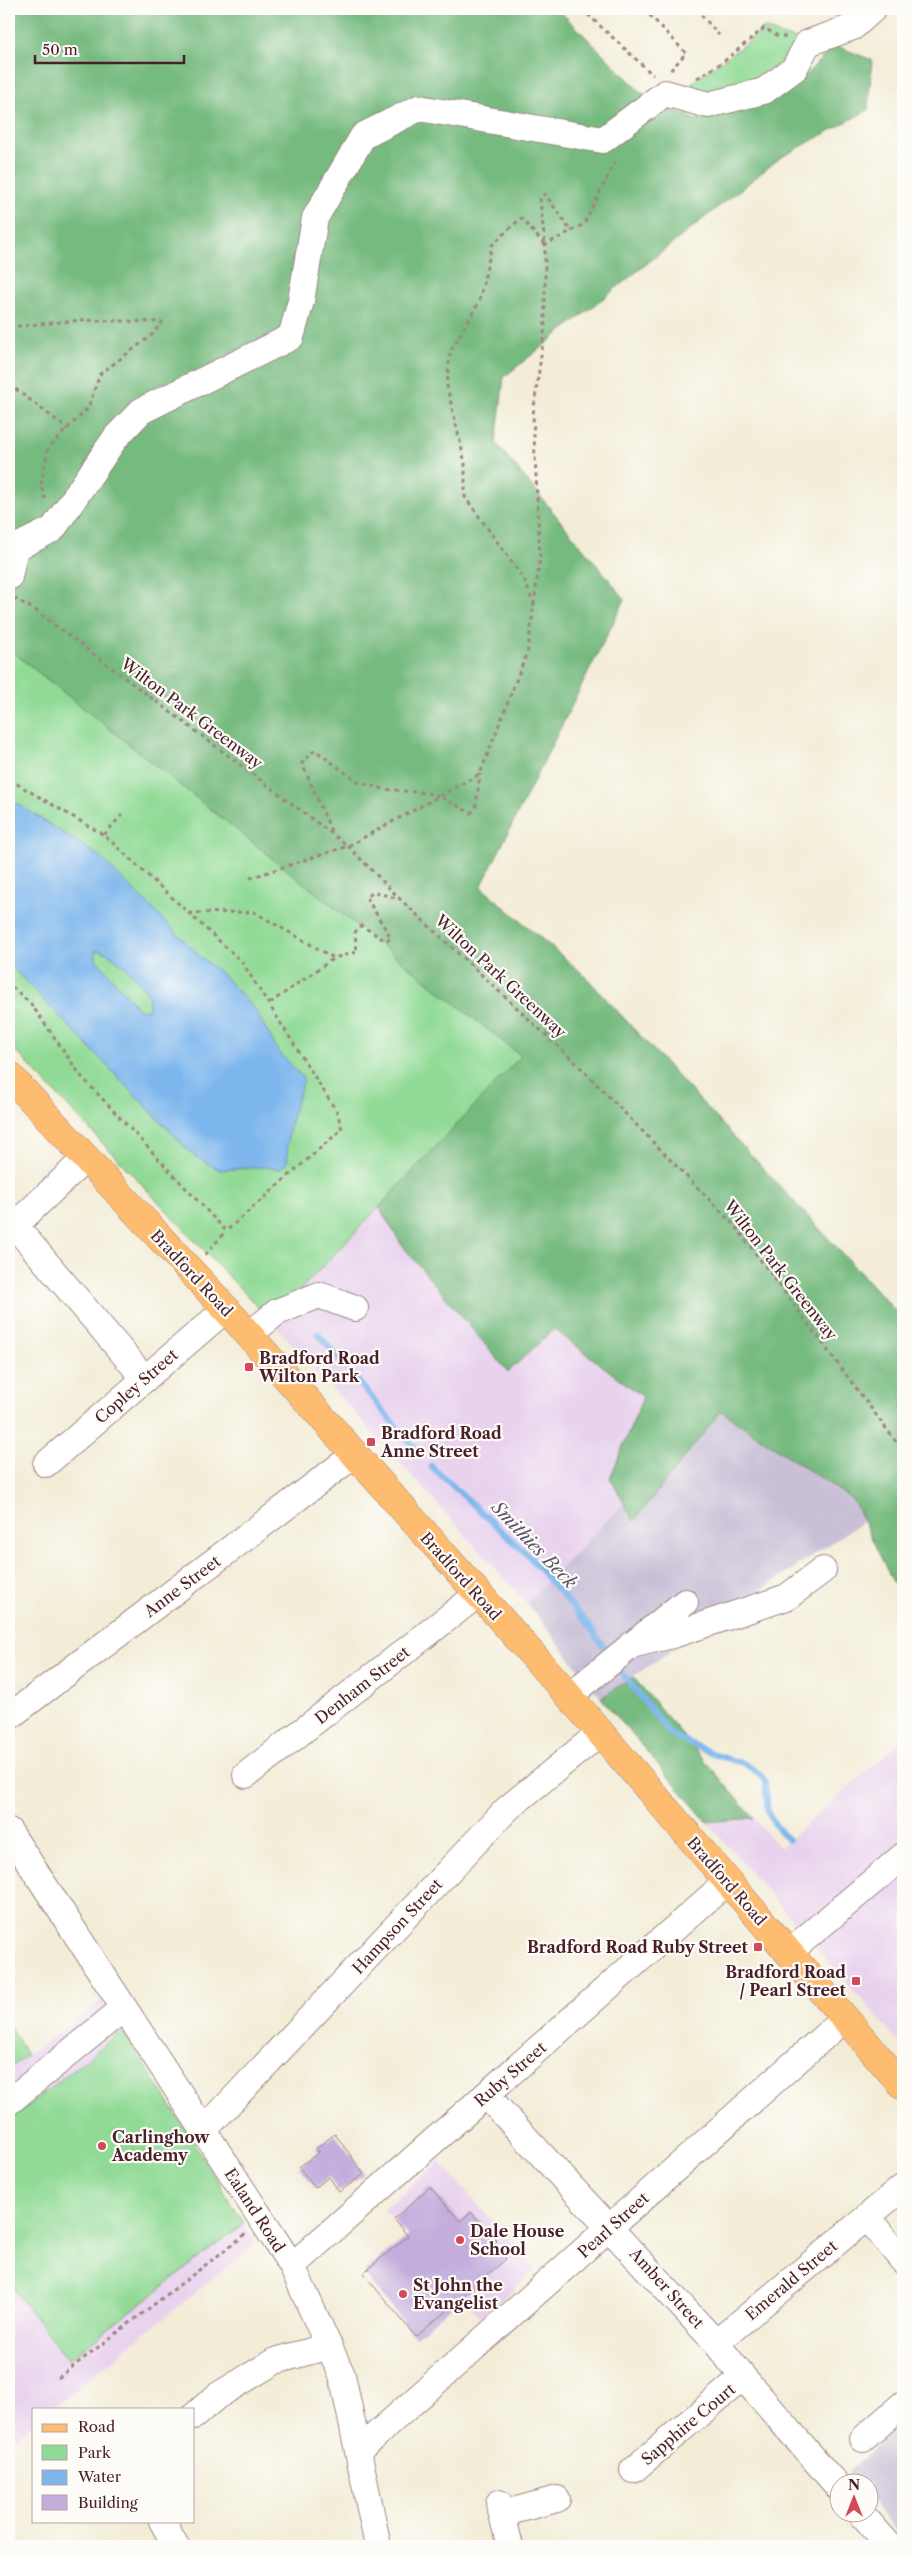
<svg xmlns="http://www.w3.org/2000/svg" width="912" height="2555" viewBox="0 0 912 2555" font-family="'Libre Caslon Text',serif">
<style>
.built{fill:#e8d2ee}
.industrial{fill:#c9bfd7}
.green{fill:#90da95;stroke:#6d7c60}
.forest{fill:#74ba7e;stroke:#5f6c54}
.water{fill:#7cb6ed;stroke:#636a8c;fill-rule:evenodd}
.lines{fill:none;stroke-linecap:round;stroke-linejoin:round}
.stream{stroke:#7cb6ed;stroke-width:6}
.building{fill:#c3addd}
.minor-casing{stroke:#9e8682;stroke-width:28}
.major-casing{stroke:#9e8682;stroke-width:29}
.path{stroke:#9e8682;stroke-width:3;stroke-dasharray:4 4;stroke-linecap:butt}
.minor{stroke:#fff;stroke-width:26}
.major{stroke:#fdbc6f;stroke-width:28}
.poi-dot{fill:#d1495b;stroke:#fdfcf7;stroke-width:2}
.labels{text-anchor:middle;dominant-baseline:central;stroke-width:4.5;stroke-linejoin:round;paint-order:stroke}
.street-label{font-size:16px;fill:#4a1f2b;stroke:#fdfcf7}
.poi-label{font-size:16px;font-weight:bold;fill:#4a1f2b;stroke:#fdfcf7;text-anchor:start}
.water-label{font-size:18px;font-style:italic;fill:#5c546f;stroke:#fdfcf7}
</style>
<rect width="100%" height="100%" fill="#fdfcf7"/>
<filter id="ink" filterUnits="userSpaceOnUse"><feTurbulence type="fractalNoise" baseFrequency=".02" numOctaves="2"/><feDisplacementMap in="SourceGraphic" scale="10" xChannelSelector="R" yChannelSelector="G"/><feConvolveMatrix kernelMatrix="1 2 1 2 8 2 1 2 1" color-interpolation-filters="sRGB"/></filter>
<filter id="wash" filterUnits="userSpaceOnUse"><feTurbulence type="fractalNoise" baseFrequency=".0096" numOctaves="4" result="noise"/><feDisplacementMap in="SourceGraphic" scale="20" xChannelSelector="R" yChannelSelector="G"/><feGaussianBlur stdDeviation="1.12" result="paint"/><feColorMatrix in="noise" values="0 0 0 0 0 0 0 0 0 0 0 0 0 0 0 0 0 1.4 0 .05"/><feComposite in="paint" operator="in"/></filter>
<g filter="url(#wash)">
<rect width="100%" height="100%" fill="#f3edd8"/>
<path class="built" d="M 379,1207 L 401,1244 L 508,1372 L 553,1329 L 643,1398 L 610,1478 L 624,1503 L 527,1603 L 271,1321 Z
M 903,1739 L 903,2047 L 707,1822 L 754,1818 L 780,1848 Z
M 103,1999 L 256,2243 L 52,2409 L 34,2409 L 34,2423 L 9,2443 L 9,2069 Z
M 439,2161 L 536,2269 L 481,2318 L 384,2210 Z"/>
<path class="industrial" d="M 720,1411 L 854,1500 L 864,1521 L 601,1698 L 527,1603 L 624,1503 L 635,1520 Z
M 903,2422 L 903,2539 L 870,2499 L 870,2482 L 855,2482 L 847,2473 Z"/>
<path class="green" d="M 764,28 C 779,36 793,37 808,43 L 794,69 L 708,105 L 683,90 C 710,67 738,52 764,28 Z
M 9,649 L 522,1056 L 271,1321 L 9,1044 Z
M 9,2024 L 27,2055 L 9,2069 Z
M 123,2030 L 244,2223 L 68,2360 L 9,2283 L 9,2121 Z"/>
<path class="forest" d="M 9,9 L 558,9 L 643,94 L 696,120 L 790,92 L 834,45 L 872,60 L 868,110 L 780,158 L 504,377 L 496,443 L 625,599 L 481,887 L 583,974 L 903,1319 L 903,1603 L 853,1500 L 721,1411 L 634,1521 L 610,1478 L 643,1397 L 554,1329 L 508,1372 L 401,1244 L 379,1207 L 521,1056 L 9,649 L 9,446 L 15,438 L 9,431 Z
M 633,1677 L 754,1818 L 707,1822 L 601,1698 Z"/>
<path class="water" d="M 9,804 L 18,804 L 99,856 L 202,958 L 224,976 L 256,1011 L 278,1051 L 304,1079 C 296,1104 284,1135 288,1162 L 280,1169 L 264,1167 L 220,1170 L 194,1156 L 9,964 ZM 96,950 C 115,951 137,980 149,994 L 149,1009 L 139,1010 L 96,959 Z"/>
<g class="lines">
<path class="stream" d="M 318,1334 L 418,1452
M 431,1466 L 527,1554 L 590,1627 L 607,1652
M 622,1673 L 670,1734 L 716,1755 L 745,1764 L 760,1774 L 765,1781 L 768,1812 L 773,1822 L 788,1840"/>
</g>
<g id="blocks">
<path class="building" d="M 335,2134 L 364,2174 L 339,2192 L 329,2177 L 315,2188 L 299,2167 L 319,2152 L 316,2148 Z
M 430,2187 L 460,2221 L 471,2212 L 497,2241 L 493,2245 L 506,2259 L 416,2337 L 363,2273 L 408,2236 L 394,2219 Z"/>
</g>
</g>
<g filter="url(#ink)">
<use href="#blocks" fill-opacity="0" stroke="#9e8682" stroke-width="1"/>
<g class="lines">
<g class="minor-casing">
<path id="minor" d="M 9,577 L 15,548 L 53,529 L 116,437 L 141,411 L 291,337 L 301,301 L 315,218 L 363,136 L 419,108 L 603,140 L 665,93 L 708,105 L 764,91 L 794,69 L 808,43 L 853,27 L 873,9
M 15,1226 L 145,1379
M 9,1231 L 86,1158
M 249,1335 L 277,1312 L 319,1295 L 355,1308
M 46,1464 L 226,1309
M 631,1645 L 676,1634 L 787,1597 L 823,1570
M 569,1696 L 685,1602
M 9,1717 L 354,1455
M 246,1775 L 477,1595
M 9,1831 L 292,2266 L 342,2375 L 378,2546
M 788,1953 L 903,1856
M 486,2095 L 716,2343 L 743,2377 L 840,2489
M 9,2102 L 124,2008
M 204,2130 L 507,1809 L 600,1733
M 867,2217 L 903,2261
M 292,2266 L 727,1882
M 716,2343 L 903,2187
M 194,2416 L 217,2396 L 275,2361 L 329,2346
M 863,2439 L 903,2404
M 358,2451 L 845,2018
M 633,2470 L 743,2377
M 499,2503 L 510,2546
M 860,2512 L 890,2546
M 502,2514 L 557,2499
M 162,2521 L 176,2546"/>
</g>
<g class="major-casing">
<path id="major" d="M 9,1075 L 226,1309 L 569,1696 L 903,2086"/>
</g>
<path class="path" d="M 582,9 L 653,75
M 644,9 L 686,53 L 670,71
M 696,9 L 719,35
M 697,78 L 723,62 L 764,28 L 778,36 L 786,37
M 9,327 L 82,320 L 162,322 L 151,336 L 100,374 L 88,408 L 48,448 L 41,485 L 45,499
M 9,384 L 68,429
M 14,598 L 35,610 L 348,846 L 400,899 L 577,1064 L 735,1226 L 903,1451
M 534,606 L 524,579 L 465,497 L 465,463 L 447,386 L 450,352 L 479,302 L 492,245 L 521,218 L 545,245 L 540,199 L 545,194 L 571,231 L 584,224 L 617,158
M 9,781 L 17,784 L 104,835 L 242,962 L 337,1112 L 342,1129 L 226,1231 L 81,1076 L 31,1004 L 9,984
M 331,831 L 302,763 L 315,750 L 358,782 L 384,789 L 435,794 L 471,813 L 476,806 L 480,774
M 104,835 L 122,815
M 250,878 L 348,846 L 480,774 L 528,650 L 540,558 L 533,415 L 545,326 L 545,245 L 571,231
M 189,913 L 254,912 L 334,958 L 357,952 L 355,933 L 358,927 L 362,926 L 386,941 L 391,938 L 366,897 L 374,892 L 399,899
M 270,1003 L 334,958
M 205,1255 L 226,1231
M 58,2378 L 246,2234"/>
<use href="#minor" class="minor"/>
<use href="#major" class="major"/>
</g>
</g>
<g class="poi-dot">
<rect x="244" y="1362" width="10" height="10" rx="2.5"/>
<rect x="366" y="1437" width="10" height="10" rx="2.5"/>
<rect x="753" y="1942" width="10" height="10" rx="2.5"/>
<rect x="851" y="1976" width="10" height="10" rx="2.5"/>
<circle cx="102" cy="2146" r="5"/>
<circle cx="460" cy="2240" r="5"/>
<circle cx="403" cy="2294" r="5"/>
</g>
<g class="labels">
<g class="street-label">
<text transform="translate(192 713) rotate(37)">Wilton Park Greenway</text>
<text transform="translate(501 976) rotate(43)">Wilton Park Greenway</text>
<text transform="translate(781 1270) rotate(52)">Wilton Park Greenway</text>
<text transform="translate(192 1273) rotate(47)">Bradford Road</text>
<text transform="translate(136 1386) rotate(-41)">Copley Street</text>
<text transform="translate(461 1576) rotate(48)">Bradford Road</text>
<text transform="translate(182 1586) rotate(-37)">Anne Street</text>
<text transform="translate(362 1685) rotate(-38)">Denham Street</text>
<text transform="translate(727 1881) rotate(49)">Bradford Road</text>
<text transform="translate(397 1926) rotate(-47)">Hampson Street</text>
<text transform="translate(510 2074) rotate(-41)">Ruby Street</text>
<text transform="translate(255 2210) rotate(57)">Ealand Road</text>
<text transform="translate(613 2225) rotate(-42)">Pearl Street</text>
<text transform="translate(791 2280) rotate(-40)">Emerald Street</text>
<text transform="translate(667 2288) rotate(48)">Amber Street</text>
<text transform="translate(688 2424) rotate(-40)">Sapphire Court</text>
</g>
<g class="poi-label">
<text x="259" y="1358">Bradford Road<tspan x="259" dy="18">Wilton Park</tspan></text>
<text x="381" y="1433">Bradford Road<tspan x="381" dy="18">Anne Street</tspan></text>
<text x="748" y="1947" text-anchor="end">Bradford Road Ruby Street</text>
<text x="846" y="1972" text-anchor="end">Bradford Road<tspan x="846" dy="18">/ Pearl Street</tspan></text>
<text x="112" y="2137">Carlinghow<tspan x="112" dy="18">Academy</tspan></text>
<text x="470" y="2231">Dale House<tspan x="470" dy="18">School</tspan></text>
<text x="413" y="2285">St John the<tspan x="413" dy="18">Evangelist</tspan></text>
</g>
<g class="water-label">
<text transform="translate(534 1545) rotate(46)">Smithies Beck</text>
</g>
</g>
<rect width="912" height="2555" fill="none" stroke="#fdfcf7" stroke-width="30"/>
<rect x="32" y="2408" width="162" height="115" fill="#fdfcf7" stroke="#b5a4a5"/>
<rect x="42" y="2424" width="25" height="8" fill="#fdbc6f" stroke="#b5a4a5"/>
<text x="78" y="2432" font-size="15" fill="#4a1f2b">Road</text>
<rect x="42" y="2445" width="25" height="15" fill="#90da95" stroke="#b5a4a5"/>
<text x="78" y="2458" font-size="15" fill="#4a1f2b">Park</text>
<rect x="42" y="2470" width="25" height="15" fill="#7cb6ed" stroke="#b5a4a5"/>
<text x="78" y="2482" font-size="15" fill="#4a1f2b">Water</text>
<rect x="42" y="2495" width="25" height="15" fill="#c3addd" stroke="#b5a4a5"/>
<text x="78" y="2508" font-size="15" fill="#4a1f2b">Building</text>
<g transform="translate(854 2498)"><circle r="24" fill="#fdfcf7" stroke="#b5a4a5"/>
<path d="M0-4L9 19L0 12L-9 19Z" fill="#d1495b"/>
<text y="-8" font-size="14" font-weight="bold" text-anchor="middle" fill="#4a1f2b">N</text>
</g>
<path d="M35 55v8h149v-8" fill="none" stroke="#4a1f2b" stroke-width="2.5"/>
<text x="42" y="55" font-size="15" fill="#4a1f2b" stroke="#fdfcf7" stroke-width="4" paint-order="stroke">50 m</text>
</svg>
